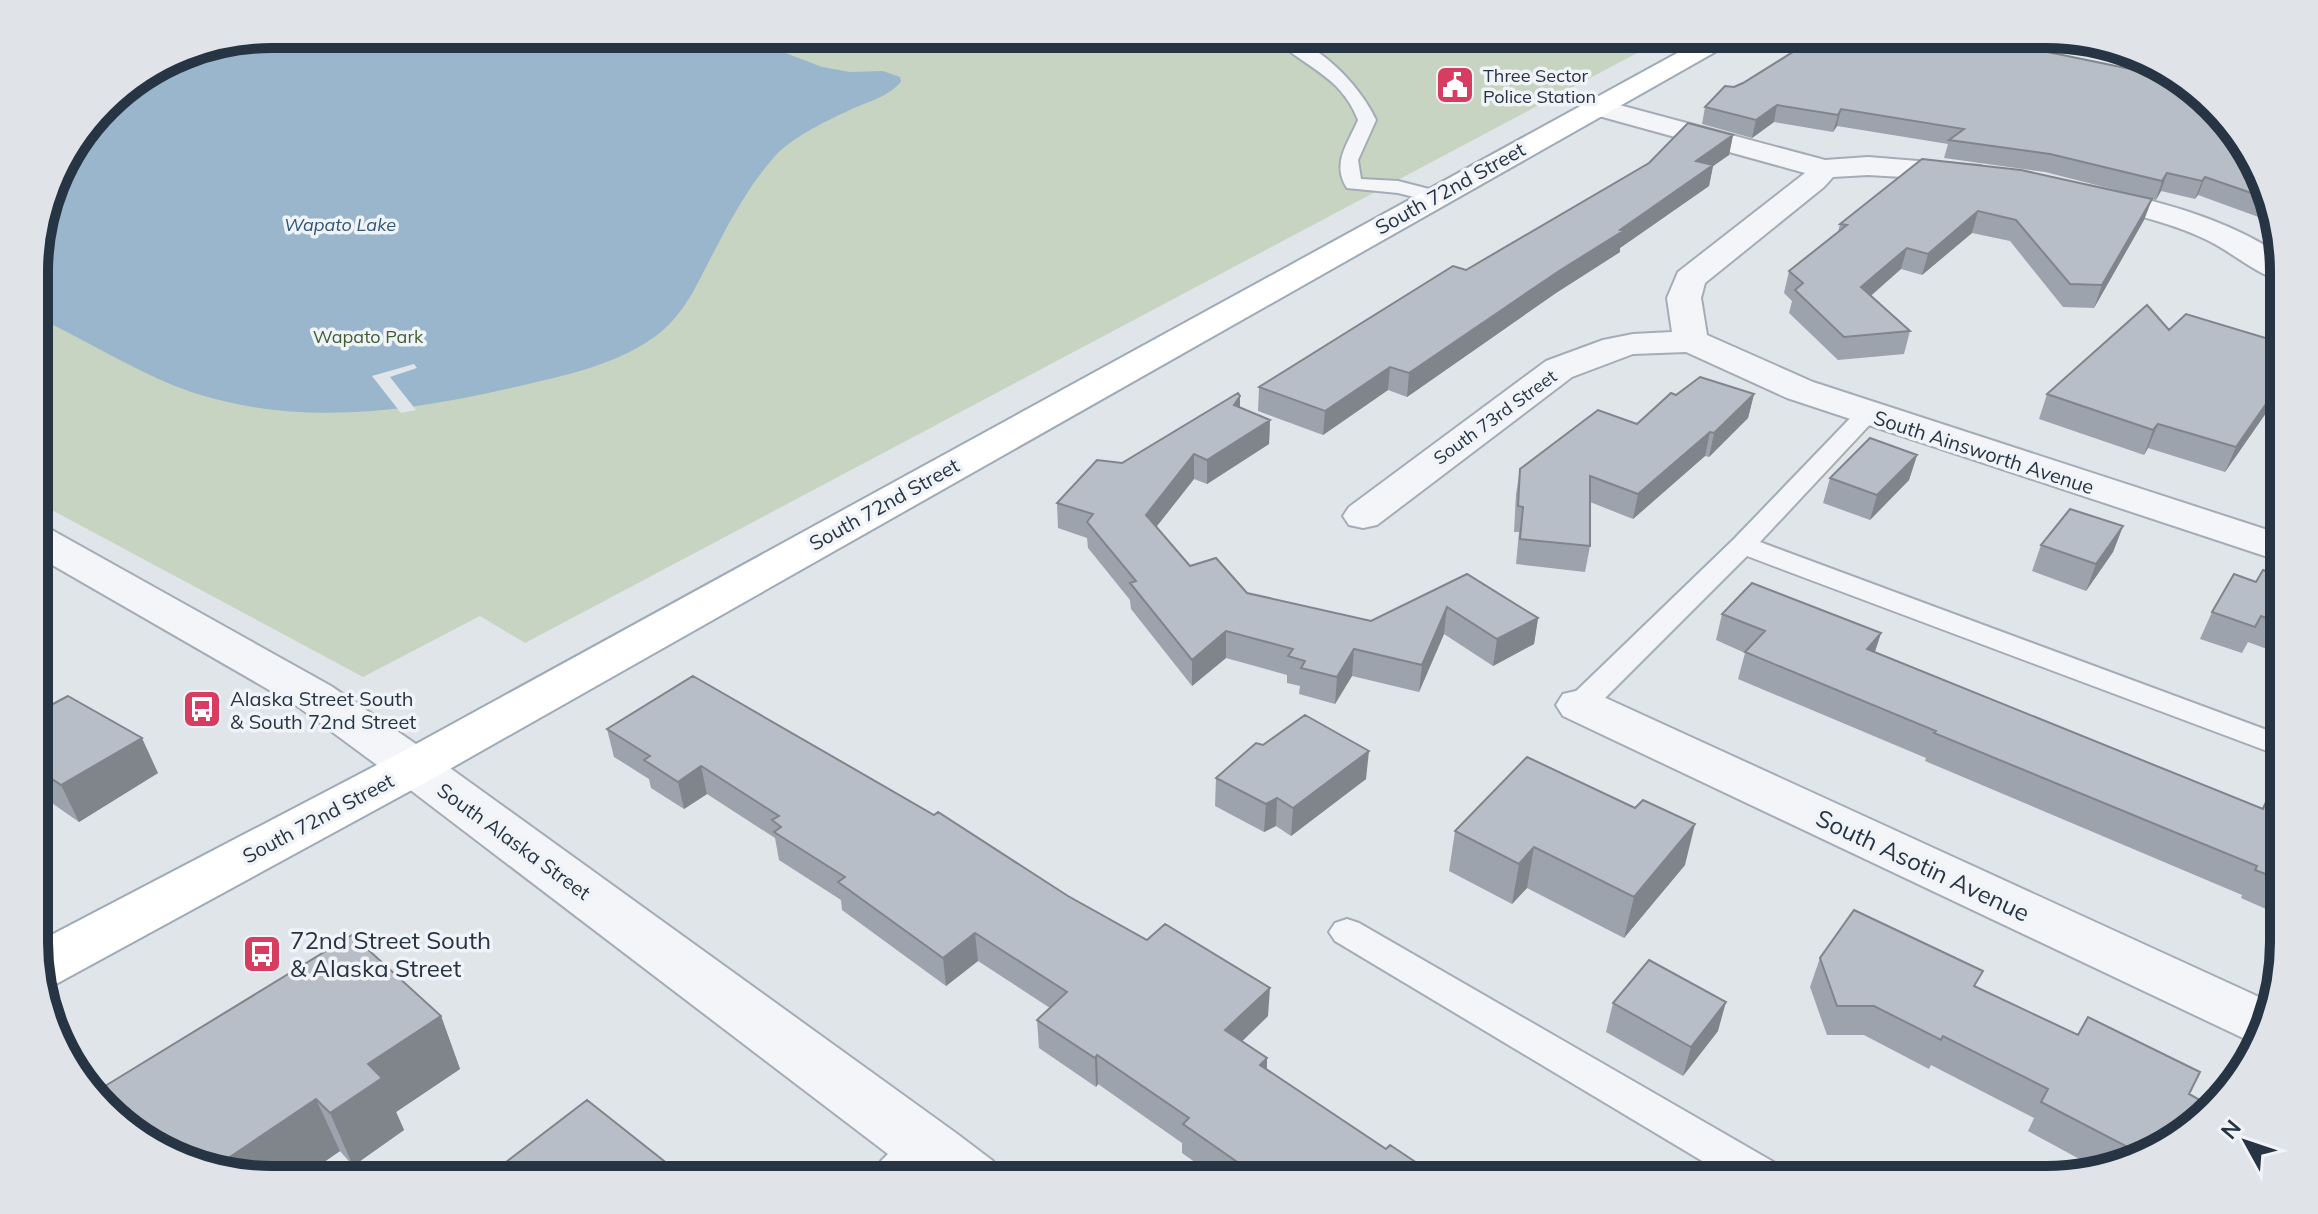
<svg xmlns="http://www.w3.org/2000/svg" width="2318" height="1214" viewBox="0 0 2318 1214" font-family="Mulish,sans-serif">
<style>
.green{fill:#c7d4c1}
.water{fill:#99b6cc}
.pier{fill:#e0e5ea}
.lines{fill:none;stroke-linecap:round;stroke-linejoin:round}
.service-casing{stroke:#a5acb5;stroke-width:4}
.minor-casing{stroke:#a5acb5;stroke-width:4}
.tertiary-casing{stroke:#a5acb5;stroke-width:4}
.primary-casing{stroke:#9eaab6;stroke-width:4}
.service{fill:#f3f5f8;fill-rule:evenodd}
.minor{fill:#f3f5f8;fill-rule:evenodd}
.tertiary{fill:#f3f5f8;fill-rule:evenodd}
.primary{fill:#fff;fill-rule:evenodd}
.wall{fill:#9da3ac}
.shaded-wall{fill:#80858c}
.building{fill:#b7bec8;stroke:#80858c;stroke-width:2}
.labels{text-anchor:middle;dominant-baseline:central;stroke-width:7;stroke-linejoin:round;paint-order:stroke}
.far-poi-label{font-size:18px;fill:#273443;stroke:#f0f3f7;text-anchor:start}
.far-water-label{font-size:18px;font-style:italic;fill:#2f5679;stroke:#f0f3f7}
.far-park-label{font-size:18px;fill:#405f34;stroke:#f0f3f7}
.far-street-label{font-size:18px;fill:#273443;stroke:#f0f3f7}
.street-label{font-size:20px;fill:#273443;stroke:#f0f3f7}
.poi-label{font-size:20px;fill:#273443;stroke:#f0f3f7;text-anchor:start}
.near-street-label{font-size:24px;fill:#273443;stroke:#f0f3f7}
.near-poi-label{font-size:24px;fill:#273443;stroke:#f0f3f7;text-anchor:start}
.rim{fill:none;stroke:#273443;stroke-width:10}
</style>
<rect width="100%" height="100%" fill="#e0e5ea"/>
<path class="green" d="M 272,34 L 1673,34 L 525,643 L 480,616 L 363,677 L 35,501 L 35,256 L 58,167 L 115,93 L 181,52 Z"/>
<path class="water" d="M 272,34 L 736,34 L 822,67 L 850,72 L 883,71 L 900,77 L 901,82 C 889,96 870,101 854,108 C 829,120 795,135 776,155 C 752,181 733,215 717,246 C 700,277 689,308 661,332 C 622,364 563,376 515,387 C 402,413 286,429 175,386 C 131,368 88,342 45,321 L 35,313 L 35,256 L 58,167 L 115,93 L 181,52 Z"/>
<path class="pier" d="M 414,364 L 417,368 L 390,377 L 416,410 L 401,413 L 372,376 Z"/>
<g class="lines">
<g class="service-casing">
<path id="service" d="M 1270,34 C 1311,34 1360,84 1376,120 L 1358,160 L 1361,179 L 1398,181 L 1441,192 L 1443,196 L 1441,200 L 1434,202 L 1398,193 L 1347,188 C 1331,163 1348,144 1358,120 C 1340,73 1301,67 1270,34 Z
M 1868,406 L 1876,408 L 1880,413 L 1876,418 L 1760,542 L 2283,736 L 2283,757 L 1747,556 L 1591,712 L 1580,715 L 1569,712 L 1565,705 L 1569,698 L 1734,539 L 1860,408 Z
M 1347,919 L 1359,923 L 1784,1168 L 1790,1180 L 1734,1180 L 1335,941 L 1329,932 L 1335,923 Z"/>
</g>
<g class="minor-casing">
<path id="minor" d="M 1597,99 L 1825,160 L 1868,157 L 1981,166 L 1985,172 L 1981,178 L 1971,181 L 1868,175 L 1833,177 L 1824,187 L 1705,283 L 1701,298 L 1707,335 L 1813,382 L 2283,535 L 2283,562 L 1787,398 L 1686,352 L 1633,354 L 1572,377 L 1377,525 L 1363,528 L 1349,525 L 1343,516 L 1349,507 L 1546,361 L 1603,340 L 1633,334 L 1672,332 L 1667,298 L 1678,272 L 1805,173 L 1588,113 L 1584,107 L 1588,101 Z
M 2089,186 C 2157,201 2224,217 2282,256 L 2282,281 C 2255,274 2231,251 2205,239 C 2165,220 2121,212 2079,201 L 2074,195 L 2079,189 Z
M 1580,690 L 1597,694 L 2270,1002 L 2260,1046 L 1563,716 L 1556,705 L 1563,694 Z
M 414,751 L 432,755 L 956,1133 L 993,1161 L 1002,1180 L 872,1180 L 881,1161 L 888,1154 L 396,779 L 389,767 L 396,755 Z"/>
</g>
<g class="tertiary-casing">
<path id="tertiary" d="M 35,526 L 50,529 L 331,686 L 432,755 L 439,767 L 432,779 L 414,783 L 396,779 L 297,706 L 35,555 Z"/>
</g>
<g class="primary-casing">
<path id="primary" d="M 1712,34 L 1742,34 L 1738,39 L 432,779 L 56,984 L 42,989 L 36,974 L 36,943 L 396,755 Z"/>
</g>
<use href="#service" class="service"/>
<use href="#minor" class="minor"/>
<use href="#tertiary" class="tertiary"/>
<use href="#primary" class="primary"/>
</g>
<path class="wall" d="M 1979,34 L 2046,34 L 2152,59 L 2169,73 Z
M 1734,87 L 2244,139 L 2275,223 L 2198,195 L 2195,199 L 2161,191 L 2156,200 L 2152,199 L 2144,220 L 2094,308 L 2063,307 L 2010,241 L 1972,233 L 1922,275 L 1901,269 L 1871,296 L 1910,331 L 1904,354 L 1838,360 L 1789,313 L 1792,301 L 1784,293 L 1789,271 L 1838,232 L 1840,224 L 2147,198 L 2045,172 L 1944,158 L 1948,144 L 1837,126 L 1833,132 L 1774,122 L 1752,138 L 1702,124 L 1705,107 Z
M 1733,135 L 1729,155 L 1713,166 L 1709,186 L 1620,248 L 1620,252 L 1556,293 L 1407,397 L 1388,390 L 1323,435 L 1258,411 L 1259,387 L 1466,270 Z
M 2169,330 L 2282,343 L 2282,390 L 2225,472 L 2148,448 L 2144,455 L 2039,419 L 2047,394 Z
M 1754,394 L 1748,418 L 1709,457 L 1705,456 L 1633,519 L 1590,502 L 1590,546 L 1585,572 L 1516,564 L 1519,532 L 1514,532 L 1516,494 L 1520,469 L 1637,424 L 1676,395 Z
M 1240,407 L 1270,420 L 1269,444 L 1207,484 L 1194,479 L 1156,527 L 1190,566 L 1247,593 L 1371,621 L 1467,574 L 1538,618 L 1534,644 L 1493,666 L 1444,634 L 1419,692 L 1352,676 L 1335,704 L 1299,694 L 1300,686 L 1287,683 L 1287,675 L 1226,658 L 1192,686 L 1131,609 L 1130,600 L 1088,548 L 1087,538 L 1058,528 L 1057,503 L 1122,463 Z
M 1917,455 L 1909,480 L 1870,520 L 1823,503 L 1830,478 Z
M 2123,526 L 2113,552 L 2086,591 L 2032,571 L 2041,545 Z
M 2283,577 L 2283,655 L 2248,642 L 2242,653 L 2200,639 L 2212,612 L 2256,582 Z
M 1722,614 L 1881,633 L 1875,652 L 2262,808 L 2277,779 L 2284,781 L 2284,917 L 2241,898 L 2242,895 L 1925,761 L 1926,758 L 1738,679 L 1745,653 L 1716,640 Z
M 36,710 L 38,712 L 158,773 L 79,822 L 36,792 Z
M 607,729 L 1068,896 L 1268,1016 L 1242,1041 L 1267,1058 L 1267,1069 L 1386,1149 L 1438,1177 L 1437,1180 L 1220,1180 L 1182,1153 L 1182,1143 L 1098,1084 L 1096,1087 L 1039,1048 L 1037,1020 L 1050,1008 L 978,961 L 946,986 L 842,910 L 841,900 L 779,860 L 775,838 L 707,794 L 684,809 L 651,788 L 649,779 L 614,757 Z
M 1216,778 L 1366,779 L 1291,836 L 1276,826 L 1264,832 L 1215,806 Z
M 1455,831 L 1685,865 L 1624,938 L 1527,888 L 1512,904 L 1449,871 Z
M 1820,958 L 1977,987 L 2189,1094 L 2178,1140 L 2096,1168 L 2028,1131 L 2034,1118 L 1931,1065 L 1929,1069 L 1864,1035 L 1827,1035 L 1810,987 Z
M 1613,1003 L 1718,1031 L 1683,1076 L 1606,1032 Z
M 441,1016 L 460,1069 L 396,1112 L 404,1130 L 353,1166 L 340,1151 L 298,1180 L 272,1180 L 166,1155 Z"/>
<path class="shaded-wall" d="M 1777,105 L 1774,122 L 1752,138 L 1756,120 Z
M 1841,109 L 1837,126 L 1833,132 L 1838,115 Z
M 1733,135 L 1729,155 L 1713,166 L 1709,186 L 1620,248 L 1620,252 L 1556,293 L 1407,397 L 1409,373 L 1620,230 L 1696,161 Z
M 2167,173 L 2161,191 L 2156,200 L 2162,181 Z
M 2205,177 L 2198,195 L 2195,199 L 2202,181 Z
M 2152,199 L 2144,220 L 2094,308 L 2102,285 Z
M 1978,211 L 1972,233 L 1922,275 L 1928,254 Z
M 1907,248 L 1901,269 L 1855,309 L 1861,287 Z
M 1390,367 L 1388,390 L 1323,435 L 1325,411 Z
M 2282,381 L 2282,390 L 2225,472 L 2236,447 Z
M 1754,394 L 1748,418 L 1709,457 L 1714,433 Z
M 1240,396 L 1240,420 L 1234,405 Z
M 1270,420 L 1269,444 L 1207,484 L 1207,460 Z
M 2158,424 L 2148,448 L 2144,455 L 2153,430 Z
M 1710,432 L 1705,456 L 1633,519 L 1638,494 Z
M 1194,454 L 1194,479 L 1146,540 L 1146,515 Z
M 1917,455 L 1909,480 L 1870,520 L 1877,495 Z
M 2123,526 L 2113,552 L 2086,591 L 2096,564 Z
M 1447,607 L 1444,634 L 1419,692 L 1422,665 Z
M 1538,618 L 1534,644 L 1493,666 L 1497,639 Z
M 1226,631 L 1226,658 L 1192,686 L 1192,660 Z
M 1881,633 L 1872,660 L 1867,649 Z
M 1354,649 L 1352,676 L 1335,704 L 1337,677 Z
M 142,738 L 158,773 L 79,822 L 61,785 Z
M 1369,751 L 1366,779 L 1291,836 L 1293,808 Z
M 701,766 L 707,794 L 684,809 L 678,782 Z
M 1277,798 L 1276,826 L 1264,832 L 1266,804 Z
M 1695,824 L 1685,865 L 1624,938 L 1634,897 Z
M 1534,847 L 1527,888 L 1512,904 L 1519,864 Z
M 975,933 L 978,961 L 946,986 L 943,958 Z
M 1270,988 L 1268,1016 L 1224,1059 L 1225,1030 Z
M 1726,1002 L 1718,1031 L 1683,1076 L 1691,1047 Z
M 441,1016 L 460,1069 L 396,1112 L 404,1130 L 353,1166 L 330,1113 L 368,1064 Z
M 1097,1055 L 1098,1084 L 1096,1087 L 1095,1058 Z
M 1267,1058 L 1266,1087 L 1260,1065 Z
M 316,1099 L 340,1151 L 298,1180 L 272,1180 L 215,1167 Z"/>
<path class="building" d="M 1822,34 L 1961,34 L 2174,78 L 2244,139 L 2266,198 L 2205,177 L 2202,181 L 2167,173 L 2162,181 L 2050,154 L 1949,140 L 1964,129 L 1841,109 L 1838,115 L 1777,105 L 1756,120 L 1705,107 L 1725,86 L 1734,87 L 1743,83 Z
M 1688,123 L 1733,135 L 1696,161 L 1713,165 L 1620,230 L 1623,231 L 1559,271 L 1409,373 L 1390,367 L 1325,411 L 1259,387 L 1453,266 L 1466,270 L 1649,163 Z
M 1922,159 L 2021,170 L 2152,199 L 2102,285 L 2070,284 L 2016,220 L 1978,211 L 1928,254 L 1907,248 L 1861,287 L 1910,331 L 1844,337 L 1795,290 L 1803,283 L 1789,271 L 1847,225 L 1840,224 Z
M 2147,305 L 2169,330 L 2186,314 L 2282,343 L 2282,381 L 2236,447 L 2158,424 L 2153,430 L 2047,394 Z
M 1700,377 L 1754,394 L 1714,433 L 1710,432 L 1638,494 L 1590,476 L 1590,546 L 1520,539 L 1523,507 L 1518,506 L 1520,469 L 1598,410 L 1637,424 L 1671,393 L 1676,395 Z
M 1238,393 L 1240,396 L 1234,405 L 1270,420 L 1207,460 L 1194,454 L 1146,515 L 1190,566 L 1216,558 L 1247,593 L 1371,621 L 1467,574 L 1538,618 L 1497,639 L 1447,607 L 1422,665 L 1354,649 L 1337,677 L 1301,668 L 1305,661 L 1288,656 L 1293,649 L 1226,631 L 1192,660 L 1130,583 L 1136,581 L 1087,522 L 1093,514 L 1057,503 L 1097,460 L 1122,463 Z
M 1870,438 L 1917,455 L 1877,495 L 1830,478 Z
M 2070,509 L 2123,526 L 2096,564 L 2041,545 Z
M 2263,570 L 2283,577 L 2283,624 L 2261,616 L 2255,627 L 2212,612 L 2234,574 L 2256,582 Z
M 1752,583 L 1881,633 L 1867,649 L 2263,809 L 2277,779 L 2284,781 L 2284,881 L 2255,870 L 2257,866 L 1934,733 L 1936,731 L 1745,652 L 1765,631 L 1722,614 Z
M 693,676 L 934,815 L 938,812 L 1068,896 L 1147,940 L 1165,924 L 1270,988 L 1225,1030 L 1267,1058 L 1260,1065 L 1386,1149 L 1390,1145 L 1438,1177 L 1436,1180 L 1263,1180 L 1183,1124 L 1189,1118 L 1097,1055 L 1095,1058 L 1037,1020 L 1067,992 L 975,933 L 943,958 L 838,882 L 845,877 L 774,832 L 781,827 L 772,820 L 779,816 L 701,766 L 678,782 L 644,760 L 650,756 L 607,729 Z
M 68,696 L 142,738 L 61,785 L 36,768 L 36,710 L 38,712 Z
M 1305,715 L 1369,751 L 1293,808 L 1277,798 L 1266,804 L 1216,778 L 1256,743 L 1263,745 Z
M 1527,757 L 1635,808 L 1643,800 L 1695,824 L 1634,897 L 1534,847 L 1519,864 L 1455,831 Z
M 1854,910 L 1983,971 L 1974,986 L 2078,1035 L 2088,1017 L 2200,1072 L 2189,1094 L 2209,1105 L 2178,1140 L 2139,1153 L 2041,1102 L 2048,1089 L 1943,1036 L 1941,1040 L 1874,1006 L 1837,1006 L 1820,958 Z
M 352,935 L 441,1016 L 368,1064 L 382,1078 L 330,1113 L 316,1099 L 215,1167 L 166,1155 L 92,1094 Z
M 1649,960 L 1726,1002 L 1691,1047 L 1613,1003 Z
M 587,1100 L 688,1180 L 502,1180 L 493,1172 Z"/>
<defs>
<g id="civic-square" transform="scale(2)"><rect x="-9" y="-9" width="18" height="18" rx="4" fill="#d73d61" stroke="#f0f3f7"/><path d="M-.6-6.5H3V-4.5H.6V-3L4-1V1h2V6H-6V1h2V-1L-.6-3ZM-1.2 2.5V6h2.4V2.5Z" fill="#fff"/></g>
<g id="bus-square" transform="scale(2)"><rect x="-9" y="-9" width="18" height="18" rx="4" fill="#d73d61" stroke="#f0f3f7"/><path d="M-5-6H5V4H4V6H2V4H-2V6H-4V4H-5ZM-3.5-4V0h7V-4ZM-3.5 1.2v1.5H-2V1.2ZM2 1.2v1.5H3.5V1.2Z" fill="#fff"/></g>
</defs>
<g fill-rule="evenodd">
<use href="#civic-square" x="1455" y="85"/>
<use href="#bus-square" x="202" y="709"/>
<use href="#bus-square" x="262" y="954"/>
</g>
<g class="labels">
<g class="far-poi-label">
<text x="1483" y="75">Three Sector<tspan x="1483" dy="21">Police Station</tspan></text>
</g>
<g class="far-water-label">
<text x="340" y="224">Wapato Lake</text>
</g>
<g class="far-park-label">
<text x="368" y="336">Wapato Park</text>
</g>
<g class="far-street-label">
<text transform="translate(1495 417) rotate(-36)">South 73rd Street</text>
</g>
<g class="street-label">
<text transform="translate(1450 188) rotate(-29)">South 72nd Street</text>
<text transform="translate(1984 452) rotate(18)">South Ainsworth Avenue</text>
<text transform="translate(884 504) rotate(-29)">South 72nd Street</text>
<text transform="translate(318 818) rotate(-28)">South 72nd Street</text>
<text transform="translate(514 841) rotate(36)">South Alaska Street</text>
</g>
<g class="poi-label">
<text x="230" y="698">Alaska Street South<tspan x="230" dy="23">&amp; South 72nd Street</tspan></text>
</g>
<g class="near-street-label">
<text transform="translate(1923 865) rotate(25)">South Asotin Avenue</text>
</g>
<g class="near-poi-label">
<text x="290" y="940">72nd Street South<tspan x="290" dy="28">&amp; Alaska Street</tspan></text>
</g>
</g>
<path d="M0 0H2318V1214H0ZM272 48H2046A224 224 0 0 1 2270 272V942A224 224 0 0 1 2046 1166H272A224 224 0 0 1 48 942V272A224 224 0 0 1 272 48Z" fill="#e0e4e9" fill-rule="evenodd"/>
<path class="rim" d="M272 48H2046A224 224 0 0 1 2270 272V942A224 224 0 0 1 2046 1166H272A224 224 0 0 1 48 942V272A224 224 0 0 1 272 48Z"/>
<g transform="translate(2246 1142) rotate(310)" stroke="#f0f3f7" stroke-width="6" paint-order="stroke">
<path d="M0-6L14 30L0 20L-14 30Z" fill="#273443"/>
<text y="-12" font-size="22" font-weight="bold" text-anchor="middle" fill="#273443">N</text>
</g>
</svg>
